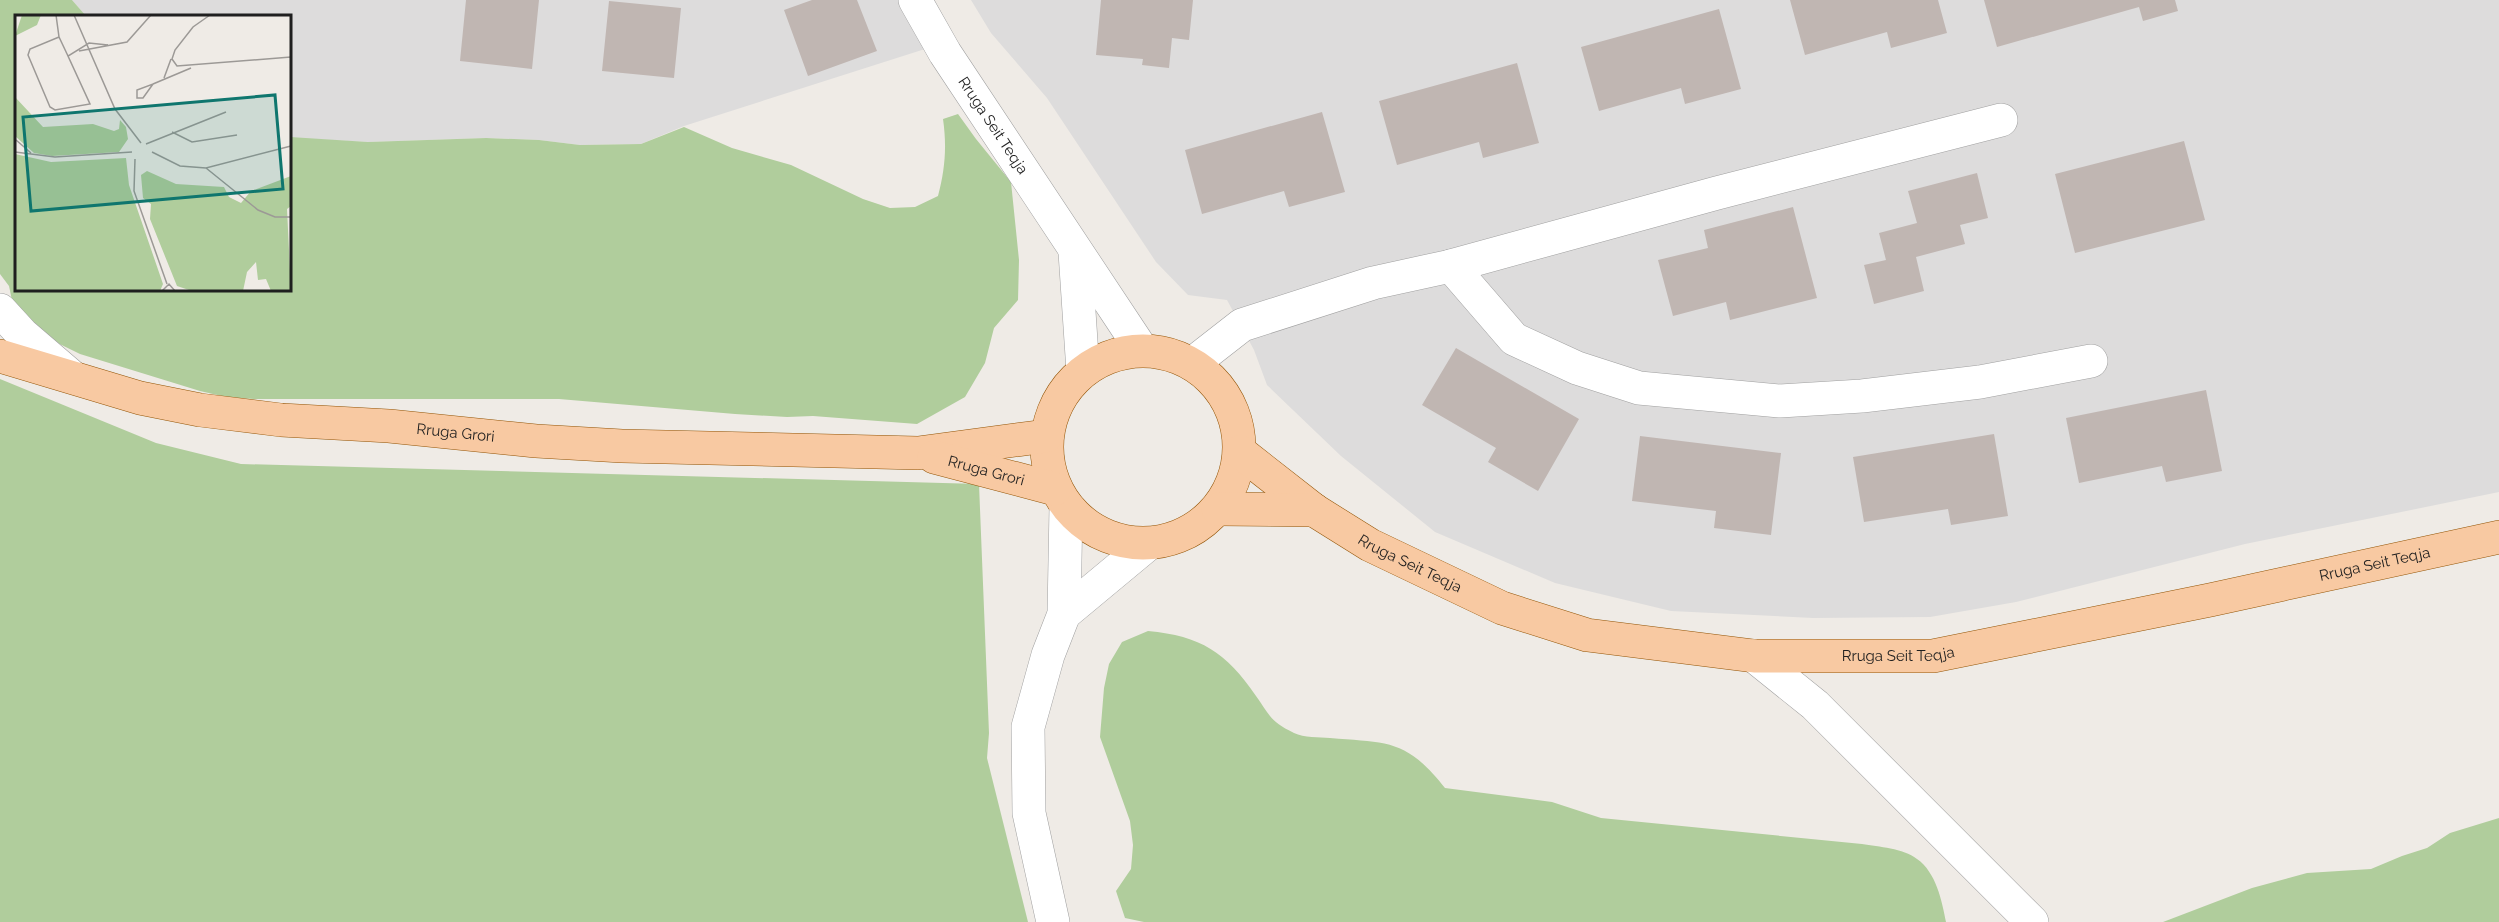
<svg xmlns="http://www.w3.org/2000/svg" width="2499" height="922" viewBox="0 0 2499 922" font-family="Raleway,sans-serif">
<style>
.residential{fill:#dddcdc}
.forest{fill:#b0cd9c}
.building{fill:#c0b6b2}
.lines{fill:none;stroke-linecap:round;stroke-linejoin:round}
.minor-casing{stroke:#a0a0a0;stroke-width:34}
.major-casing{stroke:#935507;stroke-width:34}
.minor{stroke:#fff;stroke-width:33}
.major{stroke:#f8c9a2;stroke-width:33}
.labels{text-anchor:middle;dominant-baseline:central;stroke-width:5;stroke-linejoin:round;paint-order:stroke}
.street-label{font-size:15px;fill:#1f1f1f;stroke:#fff}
.inset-road{fill:none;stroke:#9c9996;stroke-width:1.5}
.view{fill:#0f766e;fill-opacity:0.15;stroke:#0f766e;stroke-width:3}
.inset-edge{fill:none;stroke:#1f1f1f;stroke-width:3}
</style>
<rect width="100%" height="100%" fill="#efebe6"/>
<path class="residential" d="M 72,0 L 904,0 L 925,49 L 684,126 L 641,144 L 580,145 L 539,140 L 486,138 L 368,142 L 291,138 L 290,16 L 86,16 Z
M 971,0 L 2499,0 L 2499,492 L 2245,544 L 2016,602 L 1930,617 L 1813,618 L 1671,611 L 1555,583 L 1435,532 L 1341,456 L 1267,385 L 1254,350 L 1227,300 L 1188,295 L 1156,262 L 1047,98 L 991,33 Z"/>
<path class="forest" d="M 0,0 L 72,0 L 86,16 L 16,16 L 16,290 L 290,290 L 290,137 L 368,142 L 486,138 L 539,140 L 580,145 L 641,144 L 684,127 L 732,148 L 791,165 L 863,199 L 890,208 L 915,207 L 938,196 C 945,169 947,147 943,119 L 958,114 L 976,139 L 1011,182 L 1019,260 L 1018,300 L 994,328 L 985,363 L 965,397 L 917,424 L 813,416 L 787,417 L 735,414 L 559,399 L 254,399 L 226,397 L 200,391 L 80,354 L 33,331 L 14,310 L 9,286 L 0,274 Z
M 0,379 L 156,443 L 241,464 L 979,484 L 989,733 L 987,758 L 1028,922 L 0,922 Z
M 1148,631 C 1201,636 1226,652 1256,696 C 1271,717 1270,721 1294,733 C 1304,738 1319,737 1330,738 C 1389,743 1406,739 1445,788 L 1552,802 L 1601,818 L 1862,844 C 1879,847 1903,848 1917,859 C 1936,872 1942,901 1946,922 L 1144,922 L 1125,918 L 1116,891 L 1131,869 L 1133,845 L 1130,821 L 1100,737 L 1104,688 L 1109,664 L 1122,642 Z
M 2499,818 L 2499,922 L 2163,922 L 2252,888 L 2307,873 L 2371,869 L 2402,856 L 2427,848 L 2450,833 Z"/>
<path class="building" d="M 466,0 L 539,0 L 532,69 L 460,61 Z
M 812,0 L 857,0 L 877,51 L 808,76 L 784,10 Z
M 1101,0 L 1193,0 L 1189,40 L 1172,38 L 1169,68 L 1142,65 L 1143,59 L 1096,55 Z
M 1790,0 L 1938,0 L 1947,33 L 1891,48 L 1887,32 L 1805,55 Z
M 1984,0 L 2175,0 L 2178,11 L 2143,21 L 2139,7 L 1997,47 Z
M 609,1 L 681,8 L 674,78 L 602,71 Z
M 1719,9 L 1741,89 L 1685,104 L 1681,88 L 1599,111 L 1581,47 Z
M 1517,63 L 1539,143 L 1483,158 L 1479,142 L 1397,165 L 1379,101 Z
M 1322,112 L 1345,192 L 1289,207 L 1284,191 L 1202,214 L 1185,150 Z
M 2184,141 L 2205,220 L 2075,253 L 2055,174 Z
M 1977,173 L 1988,218 L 1960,225 L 1965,244 L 1916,257 L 1924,291 L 1874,304 L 1864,265 L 1886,260 L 1879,233 L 1917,223 L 1908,191 Z
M 1793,207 L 1817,298 L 1730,320 L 1726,302 L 1673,316 L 1658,260 L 1708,248 L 1704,230 Z
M 1456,348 L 1579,419 L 1538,491 L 1488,462 L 1496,448 L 1422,405 Z
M 2206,390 L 2222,471 L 2166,482 L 2162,466 L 2079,483 L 2066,418 Z
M 1994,434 L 2008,516 L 1951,525 L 1948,509 L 1864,522 L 1853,457 Z
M 1640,436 L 1781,453 L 1771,535 L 1714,528 L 1716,511 L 1632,501 Z"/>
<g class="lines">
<g class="minor-casing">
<g id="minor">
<path id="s1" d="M 915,0 L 945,53 L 1142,350"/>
<path d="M 1075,252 L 1083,371"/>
<path d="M 1451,266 L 1514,339 L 1577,368 L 1639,388 L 1780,401 L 1862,396 L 1980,382 L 2091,361"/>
<path d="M 0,310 L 22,334 L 71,376"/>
<path d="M 1192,364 L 1242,325 L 1373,283 L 1451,266 L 1717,193 L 2001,120"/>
<path d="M 1064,614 L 1147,545"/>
<path d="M 1754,656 L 1815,705 L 2032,922"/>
<path d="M 1053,922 L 1029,813 L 1028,727 L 1048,655 L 1064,614 L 1066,507"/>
</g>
</g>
<g class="major-casing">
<g id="major">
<circle cx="1143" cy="447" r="96"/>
<path id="s2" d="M 0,356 L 140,398 L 200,410 L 281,420 L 389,426 L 536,441 L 622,446 L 918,453 L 1046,436"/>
<path id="s3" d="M 1240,452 L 1314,510 L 1370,545 L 1502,608 L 1587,635 L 1754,656 L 1933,656 L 2210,600 L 2499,537"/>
<path id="s4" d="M 934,457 L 1055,489"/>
<path d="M 1218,509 L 1314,510"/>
</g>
</g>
<use href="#minor" class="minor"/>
<use href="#major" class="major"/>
</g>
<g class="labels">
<g class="street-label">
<text stroke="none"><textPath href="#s1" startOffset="148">Rruga Seit Teqja</textPath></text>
<text stroke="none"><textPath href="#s2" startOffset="464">Rruga Grori</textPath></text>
<text stroke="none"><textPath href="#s4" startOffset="54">Rruga Grori</textPath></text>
<text stroke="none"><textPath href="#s3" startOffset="204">Rruga Seit Teqja</textPath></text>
<text stroke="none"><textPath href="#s3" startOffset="1194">Rruga Seit Teqja</textPath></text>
<text stroke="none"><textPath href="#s3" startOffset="708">Rruga Seit Teqja</textPath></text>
</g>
</g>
<g transform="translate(15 15)">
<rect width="276" height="276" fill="#efebe6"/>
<path d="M 7,0 L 26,0 L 22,10 L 0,21 ZM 0,82 L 28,112 L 78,109 L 99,116 L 104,114 L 105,105 L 111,112 L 113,124 L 104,137 L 37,141 L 19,138 L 0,121 ZM 0,139 L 36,147 L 111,143 L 114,170 L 148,269 L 145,276 L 0,276 ZM 132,156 L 161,169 L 209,172 L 214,182 L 226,188 L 236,176 L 276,161 L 276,191 L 272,194 L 276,276 L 256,276 L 251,264 L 243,265 L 241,247 L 232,257 L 228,276 L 177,276 L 162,271 L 135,204 L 136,189 L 128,183 L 126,160 Z" fill="#b0cd9c"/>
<path class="inset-road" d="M 41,0 L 44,22M 59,0 L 100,94 L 126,128M 195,0 L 178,12 L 160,35 L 157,44 L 162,51 L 276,42M 64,36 L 112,27 L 136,0M 53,41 L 44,22 L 15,34 L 13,40 L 35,92 L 40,95 L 75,89 L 53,41 L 74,28 L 93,30M 149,63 L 156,44M 138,69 L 128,83 L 122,83 L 122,75 ZM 138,69 L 176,53M 157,117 L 177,127 L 222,120M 1,125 L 16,138M 131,129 L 211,97M 0,137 L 40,142 L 117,137M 137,137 L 165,151 L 191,153 L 276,131M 120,144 L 119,176 L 152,269M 191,153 L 243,195 L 260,202 L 276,202M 147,276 L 154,269 L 160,276"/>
<path class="view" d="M 260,80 L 268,174 L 16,196 L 8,102 Z"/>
<rect width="276" height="276" class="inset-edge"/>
</g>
</svg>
